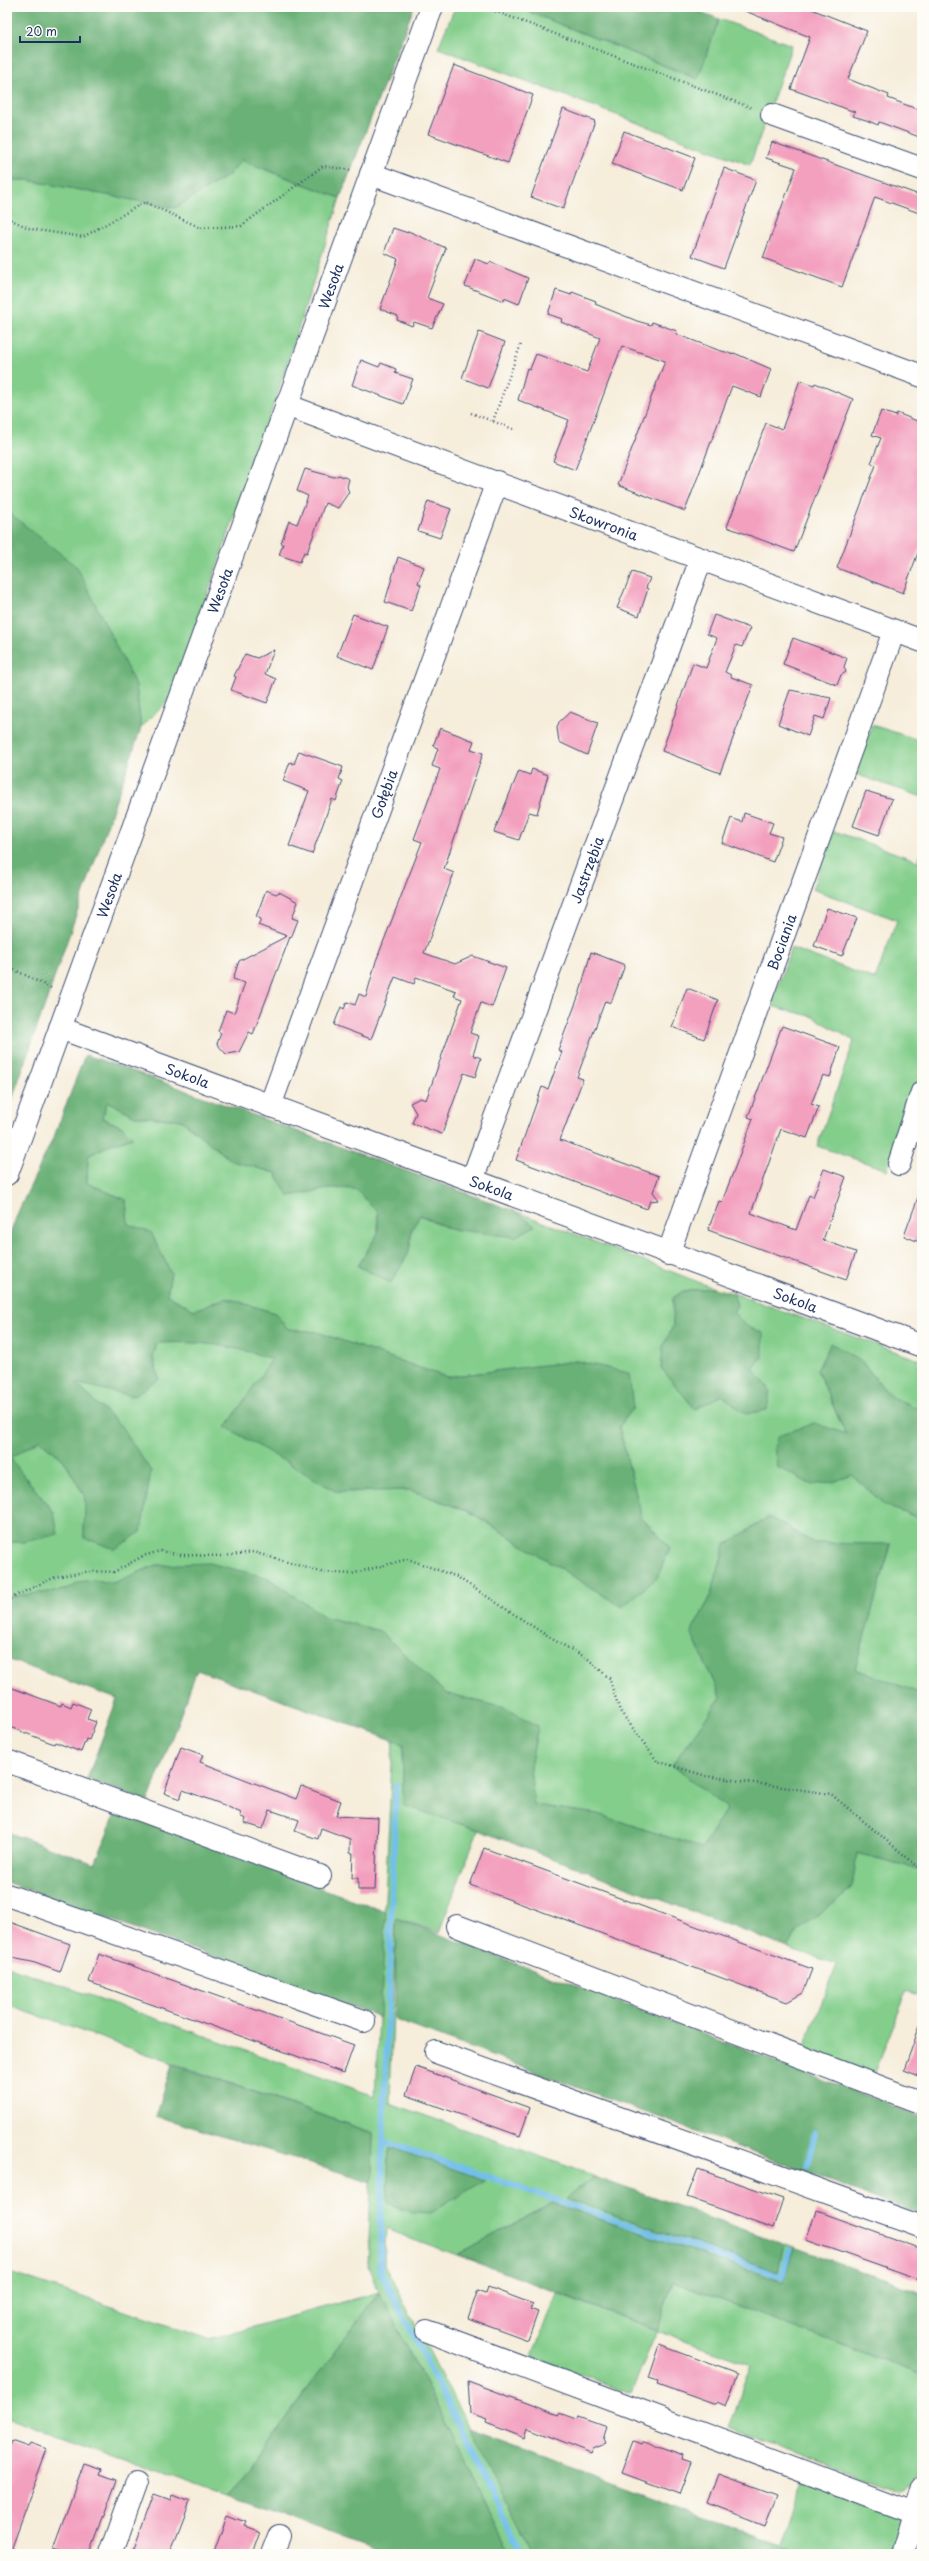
<svg xmlns="http://www.w3.org/2000/svg" width="929" height="2561" viewBox="0 0 929 2561" font-family="'Playpen Sans',sans-serif">
<style>
.green{fill:#83ce8b;stroke:#4f7e74}
.forest{fill:#6ab177;stroke:#42706a}
.lines{fill:none;stroke-linecap:round;stroke-linejoin:round}
.stream{stroke:#73bfec;stroke-width:6}
.building{fill:#f39fbe}
.minor-casing{stroke:#3c4c71;stroke-width:24}
.path{stroke:#3c4c71;stroke-width:2.5;stroke-dasharray:1 3;stroke-linecap:butt}
.minor{stroke:#fff;stroke-width:22}
.labels{text-anchor:middle;dominant-baseline:central;stroke-width:3;stroke-linejoin:round;paint-order:stroke}
.street-label{font-size:14px;fill:#1b2f5e;stroke:#fdfcf7}
</style>
<rect width="100%" height="100%" fill="#fdfcf7"/>
<filter id="ink" filterUnits="userSpaceOnUse"><feTurbulence type="fractalNoise" baseFrequency=".025" numOctaves="2"/><feDisplacementMap in="SourceGraphic" scale="8" xChannelSelector="R" yChannelSelector="G"/><feConvolveMatrix kernelMatrix="1 2 1 2 8 2 1 2 1" color-interpolation-filters="sRGB"/></filter>
<filter id="wash" filterUnits="userSpaceOnUse"><feTurbulence type="fractalNoise" baseFrequency=".012" numOctaves="4" result="noise"/><feDisplacementMap in="SourceGraphic" scale="16" xChannelSelector="R" yChannelSelector="G"/><feGaussianBlur stdDeviation="0.9" result="paint"/><feColorMatrix in="noise" values="0 0 0 0 0 0 0 0 0 0 0 0 0 0 0 0 0 1.4 0 .05"/><feComposite in="paint" operator="in"/></filter>
<g filter="url(#wash)">
<rect width="100%" height="100%" fill="#f6edda"/>
<path class="green" d="M 455,7 L 517,7 L 697,79 L 719,19 L 792,45 L 750,165 L 438,48 Z
M 240,160 L 340,198 L 277,395 L 171,698 L 141,728 L 136,686 L 7,511 L 7,180 L 27,180 L 175,208 L 229,175 Z
M 872,725 L 922,741 L 922,797 L 855,774 Z
M 834,831 L 918,861 L 922,850 L 922,1067 L 887,1170 L 817,1146 L 854,1041 L 814,1017 L 771,1006 L 791,948 L 875,979 L 897,920 L 812,889 Z
M 107,1101 L 135,1116 L 181,1120 L 232,1161 L 276,1173 L 288,1196 L 334,1188 L 356,1189 L 378,1213 L 378,1233 L 358,1266 L 391,1283 L 409,1252 L 412,1229 L 420,1215 L 450,1229 L 534,1226 L 515,1211 L 714,1288 L 683,1291 L 673,1298 L 673,1326 L 665,1343 L 685,1395 L 695,1409 L 722,1395 L 746,1414 L 770,1390 L 753,1369 L 763,1355 L 748,1327 L 733,1312 L 737,1305 L 733,1293 L 922,1361 L 922,1410 L 890,1396 L 862,1362 L 817,1370 L 846,1435 L 833,1482 L 852,1475 L 886,1506 L 922,1519 L 922,1694 L 855,1669 L 891,1545 L 814,1543 L 769,1517 L 725,1545 L 710,1598 L 691,1633 L 721,1697 L 672,1765 L 727,1808 L 702,1848 L 597,1814 L 534,1805 L 530,1767 L 538,1726 L 505,1708 L 445,1693 L 380,1631 L 325,1617 L 266,1577 L 156,1565 L 113,1583 L 94,1580 L 79,1582 L 65,1590 L 7,1597 L 7,1542 L 25,1542 L 54,1513 L 10,1458 L 39,1440 L 63,1459 L 85,1497 L 84,1538 L 121,1426 L 74,1382 L 159,1379 L 153,1358 L 157,1343 L 193,1342 L 233,1346 L 273,1359 L 337,1492 L 410,1490 L 470,1512 L 622,1607 L 670,1548 L 642,1518 L 619,1427 L 633,1408 L 577,1361 L 446,1377 L 317,1332 L 287,1329 L 275,1313 L 226,1298 L 194,1310 L 167,1295 L 171,1272 L 128,1224 L 126,1200 L 87,1183 L 88,1156 L 109,1145 L 132,1137 L 123,1127 L 102,1118 Z
M 393,1741 L 403,1744 L 403,1805 L 478,1830 L 439,1932 L 396,1918 L 390,2103 L 595,2176 L 566,2198 L 778,2272 L 784,2244 L 794,2247 L 783,2282 L 552,2203 L 457,2255 L 386,2229 L 384,2264 L 534,2554 L 512,2554 L 379,2292 L 227,2497 L 7,2418 L 7,2272 L 209,2339 L 379,2292 L 368,2263 L 373,2133 L 7,2005 L 7,1966 L 375,2096 Z
M 857,1853 L 922,1870 L 922,1996 L 907,1991 L 874,2074 L 804,2049 L 836,1964 L 788,1948 L 798,1931 L 852,1888 Z
M 673,2282 L 922,2375 L 922,2443 L 912,2481 L 896,2490 L 729,2428 L 751,2365 L 657,2331 L 631,2393 L 532,2357 L 556,2293 L 657,2330 Z
M 804,2482 L 904,2515 L 892,2554 L 805,2554 L 779,2545 Z"/>
<path class="forest" d="M 7,7 L 414,7 L 340,198 L 241,160 L 229,175 L 175,208 L 27,180 L 7,180 Z
M 517,7 L 689,7 L 719,19 L 698,79 Z
M 7,511 L 77,567 L 136,686 L 141,728 L 7,1114 Z
M 85,1055 L 111,1063 L 515,1211 L 535,1226 L 515,1237 L 450,1229 L 420,1215 L 412,1229 L 409,1252 L 391,1283 L 358,1266 L 378,1233 L 378,1213 L 356,1189 L 334,1188 L 288,1196 L 276,1173 L 232,1161 L 181,1120 L 135,1116 L 108,1101 L 102,1118 L 123,1127 L 133,1137 L 109,1145 L 88,1156 L 87,1183 L 126,1200 L 128,1224 L 151,1232 L 171,1273 L 167,1295 L 194,1310 L 226,1298 L 275,1313 L 288,1329 L 317,1332 L 446,1377 L 577,1361 L 629,1373 L 633,1408 L 619,1427 L 642,1518 L 670,1548 L 657,1578 L 622,1607 L 470,1512 L 410,1490 L 337,1492 L 226,1427 L 272,1359 C 231,1345 201,1341 157,1343 L 153,1358 L 159,1379 L 132,1396 L 75,1383 L 121,1426 L 151,1471 L 141,1532 L 115,1549 L 84,1538 L 85,1497 L 63,1459 L 39,1440 L 10,1458 L 54,1513 L 58,1534 L 25,1542 L 7,1542 L 7,1243 L 18,1212 L 55,1134 Z
M 714,1288 L 733,1293 L 737,1305 L 733,1312 L 748,1327 L 763,1333 L 763,1355 L 753,1369 L 770,1390 L 767,1410 L 746,1414 L 722,1395 L 695,1409 L 661,1368 L 663,1346 L 673,1326 L 673,1298 L 683,1291 Z
M 831,1343 L 862,1362 L 890,1396 L 922,1410 L 922,1519 L 886,1506 L 852,1475 L 833,1482 L 812,1485 L 777,1467 L 774,1447 L 778,1436 L 814,1423 L 846,1434 L 817,1370 Z
M 769,1517 L 814,1543 L 891,1544 L 855,1669 L 922,1694 L 922,1870 L 857,1853 L 852,1888 L 798,1931 L 788,1948 L 478,1830 L 403,1805 L 403,1744 L 197,1670 L 148,1802 L 87,1779 L 117,1699 L 7,1659 L 7,1597 L 65,1590 L 79,1582 L 94,1580 L 113,1583 L 156,1565 L 209,1563 L 266,1577 L 325,1617 L 380,1631 L 445,1693 L 505,1708 L 538,1726 L 530,1767 L 534,1805 L 597,1814 L 702,1848 L 727,1808 L 672,1765 L 721,1697 L 691,1633 L 710,1598 L 725,1545 Z
M 116,1812 L 386,1912 L 380,2017 L 7,1882 L 7,1832 L 95,1864 Z
M 396,1918 L 922,2117 L 922,2215 L 395,2020 Z
M 172,2064 L 373,2133 L 372,2182 L 156,2116 Z
M 389,2147 L 485,2180 L 431,2213 L 412,2212 L 387,2203 Z
M 595,2176 L 784,2244 L 778,2272 L 566,2198 Z
M 552,2203 L 783,2282 L 794,2247 L 922,2293 L 922,2375 L 673,2282 L 657,2330 L 457,2255 Z
M 379,2292 L 512,2554 L 386,2554 L 227,2497 Z
M 469,2430 L 779,2545 L 805,2554 L 534,2554 Z"/>
<g class="lines">
<path class="stream" d="M 383,2141 L 396,1785
M 807,2166 L 815,2133
M 524,2554 L 380,2270 L 383,2141 L 782,2277 L 789,2250"/>
</g>
<g id="blocks">
<path class="building" d="M 735,7 L 806,7 L 867,31 L 848,79 L 889,95 L 888,98 L 922,111 L 922,138 L 879,122 L 878,125 L 866,120 L 853,116 L 855,112 L 791,89 L 810,37 Z
M 454,65 L 533,95 L 508,163 L 428,134 Z
M 563,109 L 595,121 L 563,209 L 531,197 Z
M 624,131 L 695,158 L 683,190 L 612,164 Z
M 772,142 L 922,196 L 922,214 L 875,197 L 842,287 L 763,258 L 796,168 L 766,158 Z
M 724,168 L 756,180 L 724,268 L 692,256 Z
M 393,228 L 408,233 L 408,231 L 446,248 L 427,298 L 443,304 L 432,328 L 414,322 L 412,326 L 405,323 L 397,320 L 398,316 L 380,309 L 398,259 L 384,253 Z
M 475,259 L 489,264 L 490,262 L 528,278 L 519,304 L 504,298 L 504,301 L 465,286 Z
M 556,290 L 571,295 L 572,292 L 596,301 L 595,304 L 637,321 L 651,325 L 652,322 L 677,331 L 676,334 L 718,350 L 733,354 L 734,353 L 771,369 L 761,397 L 732,386 L 685,511 L 618,485 L 665,361 L 622,346 L 575,470 L 553,461 L 569,420 L 518,400 L 527,368 L 530,369 L 536,354 L 587,372 L 600,338 L 561,322 L 562,319 L 548,314 Z
M 479,332 L 505,342 L 488,388 L 462,378 Z
M 361,360 L 379,367 L 381,363 L 396,369 L 395,373 L 413,379 L 403,404 L 352,385 Z
M 800,380 L 814,385 L 815,383 L 853,399 L 794,552 L 727,527 L 766,423 L 782,429 Z
M 881,411 L 896,416 L 897,413 L 922,423 L 922,542 L 903,593 L 837,568 L 876,465 L 871,463 L 881,438 L 872,435 Z
M 305,469 L 334,477 L 339,475 L 349,479 L 347,487 L 349,492 L 338,508 L 325,503 L 307,553 L 304,552 L 300,562 L 279,555 L 283,544 L 281,543 L 289,521 L 297,524 L 308,496 L 297,491 Z
M 428,501 L 451,509 L 440,538 L 418,531 Z
M 398,557 L 424,567 L 418,583 L 421,585 L 411,611 L 385,602 Z
M 632,572 L 650,578 L 646,588 L 648,589 L 639,616 L 617,608 Z
M 353,614 L 388,627 L 373,670 L 337,656 Z
M 714,615 L 750,628 L 742,647 L 736,645 L 725,672 L 731,675 L 731,677 L 753,685 L 720,773 L 662,751 L 693,663 L 706,668 L 717,638 L 707,634 Z
M 793,638 L 847,658 L 844,667 L 846,672 L 841,675 L 837,685 L 783,664 Z
M 274,650 L 265,674 L 276,679 L 267,703 L 231,690 L 236,677 L 234,676 L 245,654 L 257,658 Z
M 790,690 L 831,698 L 824,719 L 815,716 L 808,736 L 778,724 Z
M 570,712 L 598,723 L 587,755 L 559,742 L 557,728 L 559,722 Z
M 440,728 L 474,741 L 471,749 L 483,753 L 444,869 L 454,873 L 424,953 L 455,964 L 473,956 L 506,968 L 492,1007 L 481,1003 L 470,1033 L 479,1036 L 473,1055 L 481,1058 L 475,1077 L 464,1073 L 442,1134 L 412,1123 L 416,1113 L 410,1103 L 420,1098 L 426,1100 L 462,999 L 454,996 L 456,991 L 416,977 L 414,984 L 395,977 L 371,1039 L 334,1025 L 341,1007 L 344,1009 L 347,1002 L 355,1005 L 359,994 L 366,997 L 376,961 L 422,842 L 414,839 L 440,769 L 432,766 L 438,748 L 433,746 Z
M 299,751 L 343,767 L 339,779 L 343,781 L 336,801 L 332,799 L 312,854 L 289,846 L 309,791 L 283,781 L 290,762 L 294,764 Z
M 532,769 L 548,775 L 537,814 L 529,812 L 519,840 L 494,832 L 519,771 L 530,775 Z
M 866,791 L 892,799 L 879,835 L 853,826 Z
M 744,813 L 773,823 L 769,833 L 782,837 L 773,862 L 722,843 L 731,818 L 742,822 Z
M 266,890 L 276,894 L 279,892 L 298,902 L 292,918 L 298,920 L 291,938 L 290,937 L 253,1034 L 249,1032 L 239,1052 L 226,1054 L 217,1044 L 221,1033 L 218,1031 L 226,1010 L 234,1013 L 245,983 L 233,979 L 239,961 L 287,936 L 258,925 L 261,919 L 256,917 Z
M 827,908 L 857,918 L 842,956 L 814,946 Z
M 591,952 L 625,965 L 611,1003 L 605,1001 L 577,1077 L 583,1079 L 560,1140 L 659,1176 L 653,1192 L 659,1200 L 650,1201 L 647,1209 L 516,1160 L 542,1087 L 548,1089 L 562,1052 L 558,1050 L 580,992 Z
M 687,988 L 718,1000 L 704,1039 L 672,1027 Z
M 782,1026 L 840,1047 L 830,1077 L 823,1075 L 811,1104 L 819,1107 L 807,1138 L 781,1129 L 751,1213 L 796,1230 L 809,1195 L 813,1197 L 824,1169 L 846,1177 L 823,1240 L 856,1252 L 846,1280 L 708,1230 L 719,1201 L 722,1202 L 753,1119 L 748,1117 Z
M 920,1192 L 922,1193 L 922,1243 L 904,1236 Z
M 7,1686 L 61,1706 L 62,1703 L 71,1707 L 73,1702 L 91,1709 L 87,1719 L 96,1722 L 89,1740 L 86,1739 L 81,1752 L 55,1742 L 54,1744 L 7,1726 Z
M 181,1747 L 203,1755 L 200,1762 L 296,1799 L 301,1786 L 341,1801 L 336,1816 L 378,1818 L 375,1890 L 358,1890 L 358,1878 L 352,1878 L 353,1853 L 350,1853 L 350,1839 L 321,1828 L 318,1839 L 306,1835 L 295,1831 L 299,1820 L 270,1810 L 263,1829 L 244,1823 L 245,1819 L 240,1816 L 241,1813 L 224,1805 L 183,1790 L 180,1799 L 164,1793 Z
M 484,1848 L 812,1969 L 803,1993 L 787,2002 L 470,1885 Z
M 7,1921 L 70,1944 L 60,1972 L 32,1962 L 7,1957 Z
M 99,1954 L 354,2045 L 344,2073 L 89,1982 Z
M 920,2025 L 922,2025 L 922,2077 L 904,2070 Z
M 416,2067 L 530,2108 L 520,2136 L 406,2095 Z
M 698,2169 L 783,2199 L 773,2228 L 687,2197 Z
M 816,2211 L 922,2249 L 922,2281 L 806,2240 Z
M 488,2287 L 533,2304 L 530,2309 L 538,2312 L 528,2340 L 468,2318 L 478,2290 L 486,2293 Z
M 660,2345 L 738,2374 L 726,2406 L 717,2402 L 716,2405 L 691,2396 L 657,2384 L 658,2381 L 649,2378 Z
M 468,2381 L 559,2415 L 560,2413 L 577,2419 L 578,2417 L 606,2427 L 603,2436 L 606,2443 L 594,2448 L 592,2453 L 528,2428 L 525,2438 L 486,2423 L 487,2419 L 470,2413 Z
M 11,2441 L 28,2447 L 30,2443 L 47,2449 L 9,2553 L 7,2452 Z
M 634,2441 L 642,2444 L 644,2441 L 673,2451 L 683,2455 L 682,2459 L 691,2462 L 679,2494 L 622,2473 Z
M 84,2463 L 102,2469 L 100,2474 L 117,2480 L 90,2554 L 72,2550 L 70,2554 L 53,2548 Z
M 719,2474 L 776,2495 L 764,2526 L 708,2504 Z
M 154,2494 L 171,2500 L 172,2495 L 190,2502 L 170,2554 L 132,2554 Z
M 227,2515 L 245,2522 L 243,2526 L 260,2532 L 252,2554 L 213,2554 Z"/>
</g>
</g>
<g filter="url(#ink)">
<use href="#blocks" fill-opacity="0" stroke="#3c4c71" stroke-width="1"/>
<g class="lines">
<g class="minor-casing">
<g id="minor">
<path d="M 772,115 L 922,169"/>
<path d="M 371,174 L 922,376"/>
<path id="s1" d="M 286,405 L 922,641"/>
<path id="s2" d="M 60,1028 L 922,1346"/>
<path id="s3" d="M 270,1106 L 497,482"/>
<path d="M 899,1164 L 922,1092"/>
<path id="s4" d="M 7,1174 L 432,7"/>
<path id="s5" d="M 472,1180 L 701,559"/>
<path id="s6" d="M 668,1254 L 894,631"/>
<path d="M 7,1761 L 320,1876"/>
<path d="M 7,1895 L 364,2021"/>
<path d="M 457,1926 L 922,2103"/>
<path d="M 436,2052 L 922,2227"/>
<path d="M 427,2331 L 922,2516"/>
<path d="M 111,2554 L 136,2484"/>
<path d="M 272,2554 L 279,2536"/>
<path d="M 902,2554 L 922,2488"/>
</g>
</g>
<path class="path" d="M 484,7 L 752,108
M 7,218 L 31,229 L 83,237 L 145,202 L 201,228 L 241,226 L 323,166 L 351,170
M 471,413 L 516,430
M 493,421 L 521,344
M 7,966 L 53,989
M 7,1600 L 55,1577 L 91,1571 L 114,1572 L 143,1556 L 160,1551 L 181,1555 L 224,1556 L 253,1552 L 321,1572 L 351,1574 L 408,1559 L 457,1577 L 552,1639 L 587,1658 L 609,1678 L 620,1711 L 657,1761 L 706,1776 L 831,1794 L 922,1870"/>
<use href="#minor" class="minor"/>
</g>
</g>
<g class="labels">
<g class="street-label">
<text stroke="none"><textPath href="#s4" startOffset="945">Wesoła</textPath></text>
<text stroke="none"><textPath href="#s1" startOffset="339">Skowronia</textPath></text>
<text stroke="none"><textPath href="#s4" startOffset="621">Wesoła</textPath></text>
<text stroke="none"><textPath href="#s3" startOffset="332">Gołębia</textPath></text>
<text stroke="none"><textPath href="#s5" startOffset="331">Jastrzębia</textPath></text>
<text stroke="none"><textPath href="#s4" startOffset="297">Wesoła</textPath></text>
<text stroke="none"><textPath href="#s6" startOffset="332">Bociania</textPath></text>
<text stroke="none"><textPath href="#s2" startOffset="136">Sokola</textPath></text>
<text stroke="none"><textPath href="#s2" startOffset="460">Sokola</textPath></text>
<text stroke="none"><textPath href="#s2" startOffset="784">Sokola</textPath></text>
</g>
</g>
<rect width="929" height="2561" fill="none" stroke="#fdfcf7" stroke-width="24"/>
<path d="M20 36v6h60v-6" fill="none" stroke="#1b2f5e" stroke-width="2"/>
<text x="26" y="36" font-size="12" fill="#1b2f5e" stroke="#fdfcf7" stroke-width="3" paint-order="stroke">20 m</text>
</svg>
